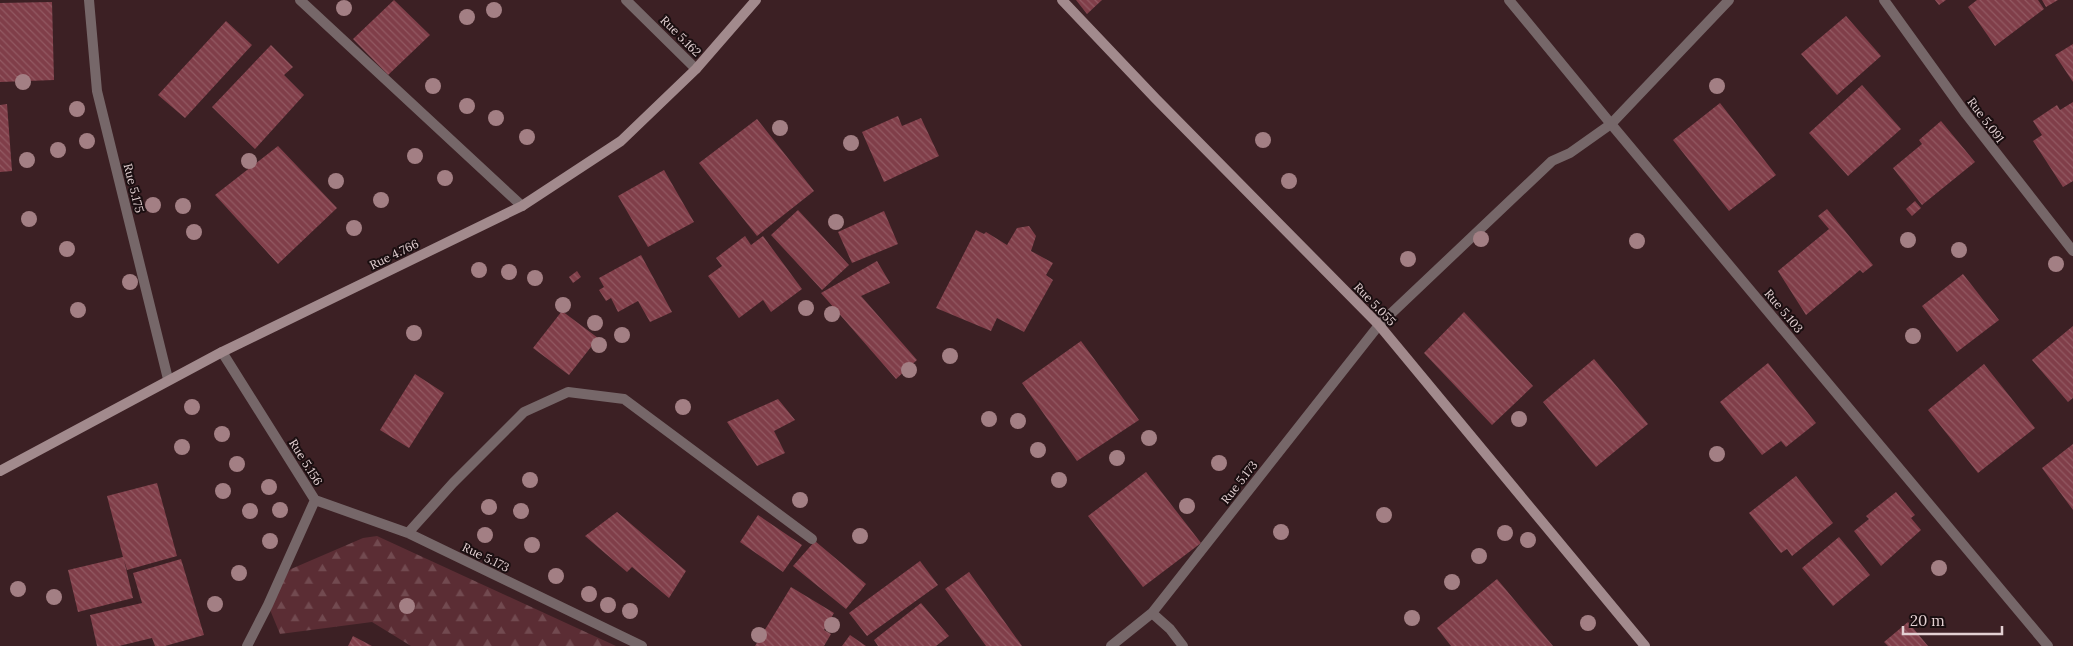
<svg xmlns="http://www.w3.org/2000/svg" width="2073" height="646" viewBox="0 0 2073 646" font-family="Lora,serif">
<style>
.forest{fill:url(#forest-firs)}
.building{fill:url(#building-back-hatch)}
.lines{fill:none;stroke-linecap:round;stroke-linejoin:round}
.street{stroke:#766769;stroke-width:10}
.secondary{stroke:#a28a8d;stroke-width:10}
.tree{fill:#a37f84}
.labels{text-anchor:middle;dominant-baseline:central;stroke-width:4;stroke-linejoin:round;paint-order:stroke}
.street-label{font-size:12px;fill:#e3d0d2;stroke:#1a0e10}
</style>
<defs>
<pattern id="forest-firs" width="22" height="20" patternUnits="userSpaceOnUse" patternTransform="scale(1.25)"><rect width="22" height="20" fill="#5b2d34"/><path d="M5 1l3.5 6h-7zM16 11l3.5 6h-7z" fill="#724a50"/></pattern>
<pattern id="building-back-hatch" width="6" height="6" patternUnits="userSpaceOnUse" patternTransform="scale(1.25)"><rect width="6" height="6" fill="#803e49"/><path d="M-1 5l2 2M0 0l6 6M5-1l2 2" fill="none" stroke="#925962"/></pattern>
</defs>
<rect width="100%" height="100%" fill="#3c2024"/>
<path class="forest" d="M 377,536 L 616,646 L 411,646 L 372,622 L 280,634 L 268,605 L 281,578 L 291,569 L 363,538 Z"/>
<path class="building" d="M 394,0 L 430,35 L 388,75 L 353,39 Z
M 1076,0 L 1102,0 L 1087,14 Z
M 1935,0 L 1946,0 L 1939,5 Z
M 1977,0 L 2038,0 L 2044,9 L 1995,46 L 1968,7 Z
M 2042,0 L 2058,0 L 2046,7 Z
M 52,2 L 54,80 L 0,82 L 0,3 Z
M 1846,16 L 1881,56 L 1837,95 L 1801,54 Z
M 226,21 L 252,45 L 185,118 L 158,95 Z
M 2073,44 L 2073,82 L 2055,55 Z
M 271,45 L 293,67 L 284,75 L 304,95 L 255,149 L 212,107 Z
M 1862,85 L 1901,129 L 1848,176 L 1809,133 Z
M 2073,102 L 2073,181 L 2063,187 L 2033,141 L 2042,135 L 2033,121 L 2057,105 L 2060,110 Z
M 1720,103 L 1776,175 L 1729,211 L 1673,140 Z
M 7,104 L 12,171 L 0,172 L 0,105 Z
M 898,116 L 902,126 L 921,118 L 939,156 L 884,182 L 862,132 Z
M 757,119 L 814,191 L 757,236 L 699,163 Z
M 1941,121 L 1975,162 L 1922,205 L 1893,168 L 1922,144 L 1919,140 Z
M 278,146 L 337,208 L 278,264 L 215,195 Z
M 664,170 L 694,222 L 648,247 L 618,196 Z
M 1915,201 L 1921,208 L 1912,216 L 1906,209 Z
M 1827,209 L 1873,265 L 1863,273 L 1860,270 L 1806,315 L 1778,271 L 1829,229 L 1818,216 Z
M 798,210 L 849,265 L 822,290 L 771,235 Z
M 884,211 L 898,244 L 852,263 L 838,232 Z
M 1029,226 L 1036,236 L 1031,251 L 1053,263 L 1046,275 L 1053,280 L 1024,332 L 997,318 L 991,331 L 936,308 L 976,230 L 984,234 L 986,232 L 1007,245 L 1017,228 Z
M 745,236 L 751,245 L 763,236 L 802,289 L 771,312 L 763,300 L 739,318 L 708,276 L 722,266 L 716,258 Z
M 641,255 L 672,312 L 650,322 L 638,301 L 618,312 L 611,298 L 606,301 L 599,290 L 604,287 L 599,278 Z
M 877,261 L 890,283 L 861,296 L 917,360 L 896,379 L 821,293 Z
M 577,271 L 581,277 L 573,283 L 569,277 Z
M 1963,274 L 1999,320 L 1957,352 L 1922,306 Z
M 562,311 L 598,338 L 569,375 L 533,348 Z
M 1464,312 L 1533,386 L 1492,425 L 1424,353 Z
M 2073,326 L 2073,398 L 2068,402 L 2032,360 Z
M 1081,341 L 1139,420 L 1077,461 L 1022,383 Z
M 1594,359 L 1648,424 L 1596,467 L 1543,402 Z
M 1768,363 L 1816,423 L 1786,447 L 1781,441 L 1762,455 L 1720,402 Z
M 1984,364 L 2035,428 L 1978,473 L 1928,410 Z
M 415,374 L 444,393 L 409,448 L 380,430 Z
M 778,399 L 795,420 L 774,431 L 785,453 L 757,466 L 727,422 Z
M 2073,444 L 2073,510 L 2042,468 Z
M 1146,472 L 1201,543 L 1143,587 L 1088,516 Z
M 1796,476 L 1833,523 L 1792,556 L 1787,549 L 1781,553 L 1749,513 Z
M 157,483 L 177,556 L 127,570 L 124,560 L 133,598 L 78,612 L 68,570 L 123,557 L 107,496 Z
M 1896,492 L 1915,515 L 1911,518 L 1921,530 L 1881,566 L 1854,531 L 1869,519 L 1866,516 Z
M 617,512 L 686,571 L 669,598 L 632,567 L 627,572 L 585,536 Z
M 758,515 L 802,545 L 783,572 L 740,542 Z
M 1839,537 L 1870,575 L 1833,606 L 1802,568 Z
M 815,541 L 866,584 L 846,609 L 793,566 Z
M 181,559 L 204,635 L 165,646 L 155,646 L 152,638 L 119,646 L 97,646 L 90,615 L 142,603 L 133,573 Z
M 920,561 L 938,585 L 867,636 L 849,613 Z
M 969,572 L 1022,646 L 986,646 L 945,589 Z
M 1497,579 L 1553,646 L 1451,646 L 1437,628 Z
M 791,587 L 834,613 L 824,630 L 831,634 L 824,646 L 755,646 Z
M 921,603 L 949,636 L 936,646 L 878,646 L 874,640 Z
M 1908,622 L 1928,646 L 1888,646 L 1884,642 Z
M 850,635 L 866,646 L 842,646 Z
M 353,636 L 372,646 L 348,646 Z"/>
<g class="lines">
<path class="street" d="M 89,0 L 97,91 L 168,379
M 300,0 L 522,206
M 626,0 L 696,69
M 1729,0 L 1611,124 L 2048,646
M 1884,0 L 1966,114 L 2073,251
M 222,352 L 315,500
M 315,500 L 408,533 L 642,646
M 408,533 L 453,483 L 524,412 L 568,392 L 624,399 L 812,539
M 1152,613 L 1170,629 L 1183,646
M 247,646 L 268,605 L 315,500
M 1111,646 L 1152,613 L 1379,325 L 1552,161 L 1570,153 L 1611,124 L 1509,0"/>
<path class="secondary" d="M 1062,0 L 1156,99 L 1379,325 L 1645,646
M 0,471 L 222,352 L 522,206 L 621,141 L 696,69 L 756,0"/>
</g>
<g class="tree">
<circle cx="344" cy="8" r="8"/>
<circle cx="494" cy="10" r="8"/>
<circle cx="467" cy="17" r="8"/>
<circle cx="23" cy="82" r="8"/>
<circle cx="433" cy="86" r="8"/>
<circle cx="1717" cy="86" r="8"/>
<circle cx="467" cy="106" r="8"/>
<circle cx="77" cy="109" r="8"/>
<circle cx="496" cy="118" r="8"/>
<circle cx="780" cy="128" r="8"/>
<circle cx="527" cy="137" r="8"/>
<circle cx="1263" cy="140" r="8"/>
<circle cx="87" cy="141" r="8"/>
<circle cx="851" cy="143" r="8"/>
<circle cx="58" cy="150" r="8"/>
<circle cx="415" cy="156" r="8"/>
<circle cx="27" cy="160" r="8"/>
<circle cx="249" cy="161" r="8"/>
<circle cx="445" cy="178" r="8"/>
<circle cx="336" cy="181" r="8"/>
<circle cx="1289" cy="181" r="8"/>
<circle cx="381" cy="200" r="8"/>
<circle cx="153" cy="205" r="8"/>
<circle cx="183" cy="206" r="8"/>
<circle cx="29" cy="219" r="8"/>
<circle cx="836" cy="222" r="8"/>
<circle cx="354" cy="228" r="8"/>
<circle cx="194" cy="232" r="8"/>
<circle cx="1481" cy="239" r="8"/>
<circle cx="1908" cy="240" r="8"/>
<circle cx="1637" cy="241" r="8"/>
<circle cx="67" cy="249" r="8"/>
<circle cx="1959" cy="250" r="8"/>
<circle cx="1408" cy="259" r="8"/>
<circle cx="2056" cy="264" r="8"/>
<circle cx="479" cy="270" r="8"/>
<circle cx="509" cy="272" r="8"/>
<circle cx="535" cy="278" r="8"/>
<circle cx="130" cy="282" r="8"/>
<circle cx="563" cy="305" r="8"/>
<circle cx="806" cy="308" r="8"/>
<circle cx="78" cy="310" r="8"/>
<circle cx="832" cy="314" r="8"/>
<circle cx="595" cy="323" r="8"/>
<circle cx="414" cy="333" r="8"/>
<circle cx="622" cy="335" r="8"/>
<circle cx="1913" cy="336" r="8"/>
<circle cx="599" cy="345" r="8"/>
<circle cx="950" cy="356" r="8"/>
<circle cx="909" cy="370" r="8"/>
<circle cx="192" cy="407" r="8"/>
<circle cx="683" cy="407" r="8"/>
<circle cx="989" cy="419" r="8"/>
<circle cx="1519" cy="419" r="8"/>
<circle cx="1018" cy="421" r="8"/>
<circle cx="222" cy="434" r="8"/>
<circle cx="1149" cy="438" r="8"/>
<circle cx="182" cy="447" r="8"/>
<circle cx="1038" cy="450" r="8"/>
<circle cx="1717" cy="454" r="8"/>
<circle cx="1117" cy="458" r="8"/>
<circle cx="1219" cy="463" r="8"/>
<circle cx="237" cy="464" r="8"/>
<circle cx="530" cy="480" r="8"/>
<circle cx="1059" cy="480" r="8"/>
<circle cx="269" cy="487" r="8"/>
<circle cx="223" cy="491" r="8"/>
<circle cx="800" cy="500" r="8"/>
<circle cx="1187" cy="506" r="8"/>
<circle cx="489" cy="507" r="8"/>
<circle cx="280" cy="510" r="8"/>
<circle cx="250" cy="511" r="8"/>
<circle cx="521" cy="511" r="8"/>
<circle cx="1384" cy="515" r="8"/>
<circle cx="1281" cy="532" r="8"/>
<circle cx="1505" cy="533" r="8"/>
<circle cx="485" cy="535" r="8"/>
<circle cx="860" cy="536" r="8"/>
<circle cx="1528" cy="540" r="8"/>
<circle cx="270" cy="541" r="8"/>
<circle cx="532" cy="545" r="8"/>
<circle cx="1479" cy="556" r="8"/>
<circle cx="1939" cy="568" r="8"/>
<circle cx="239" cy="573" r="8"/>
<circle cx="556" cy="576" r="8"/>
<circle cx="1452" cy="582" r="8"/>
<circle cx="18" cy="589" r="8"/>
<circle cx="589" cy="594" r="8"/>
<circle cx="54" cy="597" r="8"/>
<circle cx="215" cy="604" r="8"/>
<circle cx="608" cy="605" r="8"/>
<circle cx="407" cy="606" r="8"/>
<circle cx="630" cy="611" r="8"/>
<circle cx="1412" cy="618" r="8"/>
<circle cx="1588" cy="623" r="8"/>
<circle cx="832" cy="625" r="8"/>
<circle cx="759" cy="635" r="8"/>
</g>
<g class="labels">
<g class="street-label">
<text transform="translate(681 36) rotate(45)">Rue 5.162</text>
<text transform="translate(1986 120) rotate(53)">Rue 5.091</text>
<text transform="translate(134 188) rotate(76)">Rue 5.175</text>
<text transform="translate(394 254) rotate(-26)">Rue 4.766</text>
<text transform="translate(1375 304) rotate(46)">Rue 5.055</text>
<text transform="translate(1784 311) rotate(50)">Rue 5.103</text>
<text transform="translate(306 462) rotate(58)">Rue 5.156</text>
<text transform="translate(1239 482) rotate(-52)">Rue 5.173</text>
<text transform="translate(486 557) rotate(26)">Rue 5.173</text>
</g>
</g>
<path d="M1903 626v8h99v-8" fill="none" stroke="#e3d0d2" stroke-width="2.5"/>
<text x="1910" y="626" font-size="15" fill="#e3d0d2" stroke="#1a0e10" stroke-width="4" paint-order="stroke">20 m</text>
</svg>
